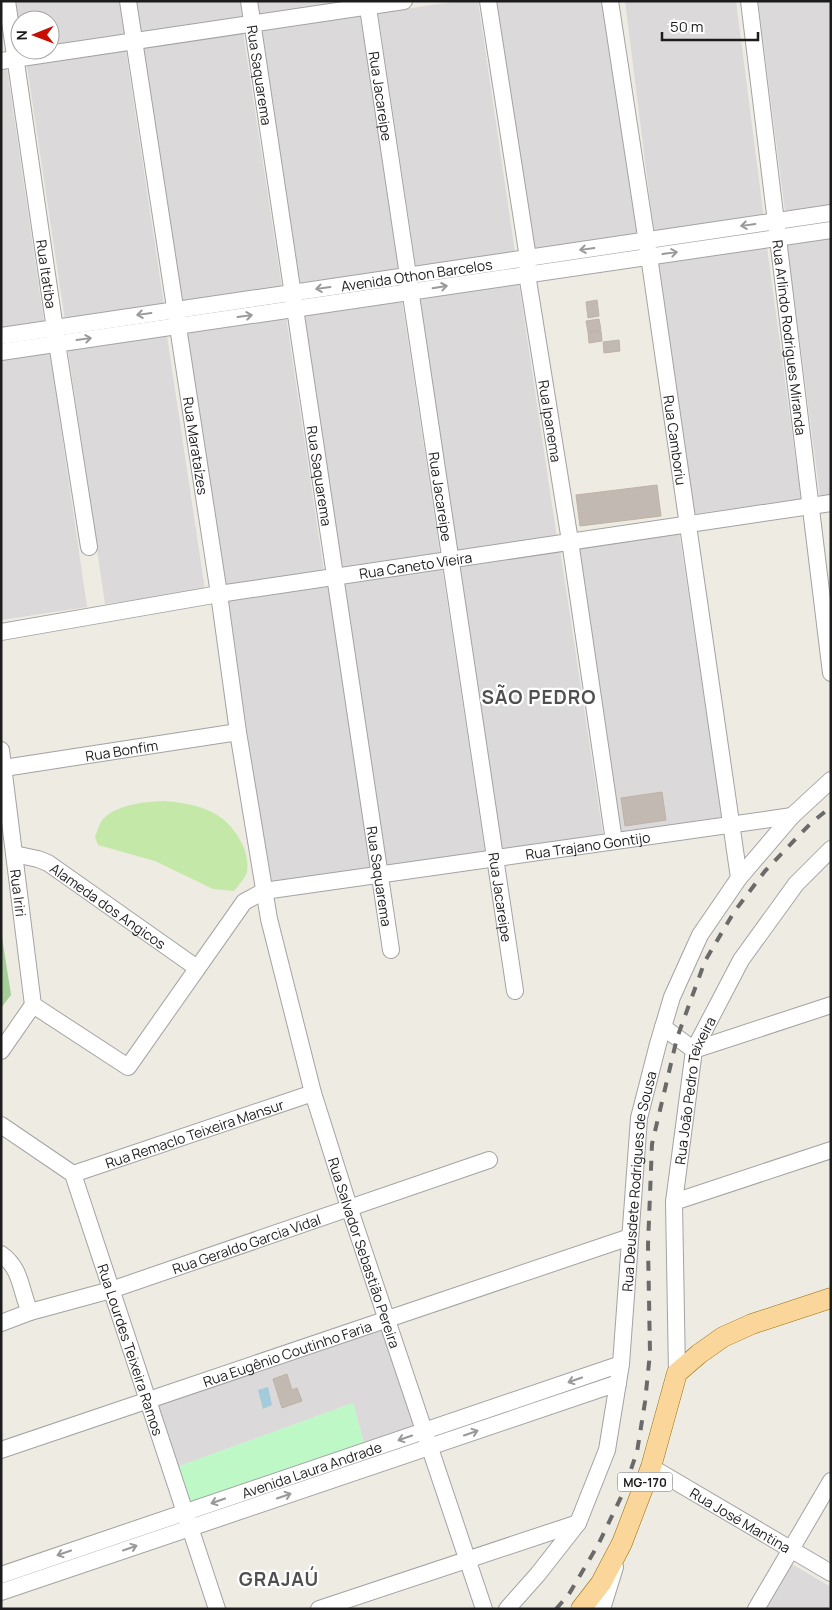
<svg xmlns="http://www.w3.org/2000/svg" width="832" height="1610" viewBox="0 0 832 1610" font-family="Manrope,sans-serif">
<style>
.residential{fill:#dbd9d9}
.grass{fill:#c4e8a8}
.forest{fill:#a4cd97}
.park{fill:#bff8c7}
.water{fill:#a3cbdb}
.building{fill:#c2bab2;stroke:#bfb2a5}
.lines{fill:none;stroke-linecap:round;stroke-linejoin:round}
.minor-casing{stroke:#a3a3a3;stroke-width:18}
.major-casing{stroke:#936b02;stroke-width:21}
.minor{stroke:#fff;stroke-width:16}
.major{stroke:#fad69b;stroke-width:20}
.rail{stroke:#6a6a6a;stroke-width:4;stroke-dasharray:10 10;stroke-linecap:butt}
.oneway{stroke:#999}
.labels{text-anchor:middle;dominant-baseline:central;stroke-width:4.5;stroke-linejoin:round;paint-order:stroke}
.shield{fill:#fff;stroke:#606060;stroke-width:1}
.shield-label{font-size:12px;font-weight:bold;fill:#1c1c1c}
.street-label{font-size:14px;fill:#1c1c1c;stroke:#fff}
.district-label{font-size:19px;font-weight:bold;letter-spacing:1px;fill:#4f4f4f;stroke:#fff}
</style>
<rect width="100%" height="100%" fill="#eeebe2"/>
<path class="residential" d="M 12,1 L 119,1 L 125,35 L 50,48 L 50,20 L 20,20 L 20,50 Z
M 134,1 L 241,1 L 244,17 L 140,35 Z
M 255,1 L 356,1 L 258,18 Z
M 459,1 L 478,1 L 515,252 L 416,267 L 378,13 Z
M 496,1 L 603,1 L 637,237 L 534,251 Z
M 625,1 L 736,1 L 764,219 L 654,233 Z
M 758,1 L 831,1 L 831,205 L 785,211 Z
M 362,15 L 399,269 L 300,284 L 262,29 Z
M 243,32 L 282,288 L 179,304 L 141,48 Z
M 126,51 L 164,305 L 65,320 L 27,66 Z
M 7,68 L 44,322 L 1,329 L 1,69 Z
M 831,238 L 831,495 L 820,496 L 787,244 Z
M 767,247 L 801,499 L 692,514 L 658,261 Z
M 519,284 L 557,538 L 457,553 L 420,299 Z
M 402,300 L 440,554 L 341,569 L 303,315 Z
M 286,317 L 324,571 L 225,586 L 187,332 Z
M 167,336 L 205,590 L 105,604 L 68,350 Z
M 50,353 L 87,607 L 1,620 L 1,360 Z
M 679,532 L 722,817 L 621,833 L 578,548 Z
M 560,549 L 603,834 L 502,849 L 459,564 Z
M 442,567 L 485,852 L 384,868 L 341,583 Z
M 329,582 L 371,867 L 270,883 L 227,598 Z
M 387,1319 L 425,1431 L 366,1451 L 353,1403 L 171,1469 L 148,1401 Z
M 790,1563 L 831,1587 L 831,1609 L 763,1609 Z"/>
<path class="grass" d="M 163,801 C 200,804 228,811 244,848 C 247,855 249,869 246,875 C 243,880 238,886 234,891 L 213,889 L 155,861 L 98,845 L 95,837 C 97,831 100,823 103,819 C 118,804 144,802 163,801 Z"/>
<path class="forest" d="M 1,931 L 11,995 L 1,1008 Z"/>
<path class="park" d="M 353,1403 L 366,1451 L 185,1512 L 171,1469 Z"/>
<path class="water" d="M 268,1387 L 272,1405 L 263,1409 L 258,1390 Z"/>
<path class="building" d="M 597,300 L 599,316 L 588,318 L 586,302 Z
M 599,319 L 601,330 L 588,332 L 586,321 Z
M 601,331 L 602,341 L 589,343 L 588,332 Z
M 619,340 L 620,351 L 604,353 L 603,342 Z
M 657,485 L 661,516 L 580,526 L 576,495 Z
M 662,792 L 666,820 L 625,826 L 621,798 Z
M 287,1374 L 292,1390 L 297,1388 L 302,1401 L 282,1408 L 273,1379 Z"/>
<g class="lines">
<g class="minor-casing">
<g id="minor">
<path id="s1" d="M 7,1 L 57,343 L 89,547"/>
<path id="s2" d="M 128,1 L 219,594 L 238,732 L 269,919 L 313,1093 L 349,1207 L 484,1609"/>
<path id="s3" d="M 249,1 L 391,950"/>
<path id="s4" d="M 367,1 L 515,991"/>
<path id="s5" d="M 488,1 L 528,258 L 527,274 L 570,541 L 614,841"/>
<path id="s6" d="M 610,1 L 649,256 L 739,878"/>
<path id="s7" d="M 749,1 L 831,673"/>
<path d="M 1,61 L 404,1"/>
<path id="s8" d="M 1,336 L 831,213"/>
<path d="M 1,352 L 831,230"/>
<path id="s9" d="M 1,632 L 219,594 L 831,503"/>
<path id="s10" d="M 1,750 L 33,1005"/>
<path id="s11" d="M 4,768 L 238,732"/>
<path id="s12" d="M 14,854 L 38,859 L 48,863 L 197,968"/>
<path id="s13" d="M 33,1005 L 128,1067 L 244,902 L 264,891 L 792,816"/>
<path d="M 663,1027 L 694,1050 L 831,1005"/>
<path d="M 1,1051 L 33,1005"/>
<path id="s14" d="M 1,1125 L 73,1174 L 217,1609"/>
<path id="s15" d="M 73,1174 L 313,1093"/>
<path d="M 674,1202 L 831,1150"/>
<path d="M 1,1254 C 22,1269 20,1290 30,1312"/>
<path id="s16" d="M 1,1323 L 30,1312 L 111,1290 L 489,1160"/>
<path id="s17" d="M 677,1373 L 674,1202 L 694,1050 L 741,960 L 796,884 L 831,849"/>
<path id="s18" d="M 1,1450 L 630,1237"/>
<path id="s19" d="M 651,1467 L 831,1573"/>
<path id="s20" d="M 1,1575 L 621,1364"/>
<path d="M 1,1592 L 618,1383"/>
<path d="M 319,1609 L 578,1523"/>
<path id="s21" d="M 507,1609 L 538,1574 L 578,1523 L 607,1450 L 621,1364 L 639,1118 L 658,1044 L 672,997 L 700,935 L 739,878 L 792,816 L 831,780"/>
<path d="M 602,1609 L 615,1567"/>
<path d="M 756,1609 L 831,1481"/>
</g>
</g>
<g class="major-casing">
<path id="major" d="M 581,1609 L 601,1583 L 622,1543 L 651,1467 L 677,1373 L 699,1354 L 723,1337 L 752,1324 L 831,1298"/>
</g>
<use href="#minor" class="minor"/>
<use href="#major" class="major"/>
<path class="rail" d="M 556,1609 L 569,1594 L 598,1545 L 622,1495 L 637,1452 L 645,1402 L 650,1353 L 648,1245 L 652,1144 L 677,1038 L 705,961 L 734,912 L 765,871 L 811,823 L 831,807"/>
</g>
<defs><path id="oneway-shaft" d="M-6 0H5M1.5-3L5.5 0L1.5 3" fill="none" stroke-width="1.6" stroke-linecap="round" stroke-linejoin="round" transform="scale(1.25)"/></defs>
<g class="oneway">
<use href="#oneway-shaft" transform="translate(748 225) rotate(172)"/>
<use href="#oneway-shaft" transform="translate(587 249) rotate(172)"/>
<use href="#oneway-shaft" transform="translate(670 253) rotate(-8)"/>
<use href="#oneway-shaft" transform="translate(440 287) rotate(-9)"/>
<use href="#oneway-shaft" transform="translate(323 288) rotate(172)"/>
<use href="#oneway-shaft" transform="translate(144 314) rotate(172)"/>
<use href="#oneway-shaft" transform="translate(245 316) rotate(-8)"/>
<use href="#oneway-shaft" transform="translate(84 339) rotate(-8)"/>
<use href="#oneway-shaft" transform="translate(575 1380) rotate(161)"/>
<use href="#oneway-shaft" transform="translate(471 1433) rotate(-19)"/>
<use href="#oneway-shaft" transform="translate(405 1438) rotate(161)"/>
<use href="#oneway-shaft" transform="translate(284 1496) rotate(-19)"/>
<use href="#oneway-shaft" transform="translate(218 1501) rotate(161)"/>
<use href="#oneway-shaft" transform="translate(130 1548) rotate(-19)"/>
<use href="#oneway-shaft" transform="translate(64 1553) rotate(161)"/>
</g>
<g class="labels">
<rect class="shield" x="617.5" y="1472.5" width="55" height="19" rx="4"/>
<g class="shield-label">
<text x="645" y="1482">MG-170</text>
</g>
<g class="street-label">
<text stroke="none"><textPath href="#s3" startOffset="75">Rua Saquarema</textPath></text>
<text stroke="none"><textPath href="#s4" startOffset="96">Rua Jacareipe</textPath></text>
<text stroke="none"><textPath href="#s1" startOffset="276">Rua Itatiba</textPath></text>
<text stroke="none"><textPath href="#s8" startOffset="420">Avenida Othon Barcelos</textPath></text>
<text stroke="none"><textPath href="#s7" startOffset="339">Rua Arlindo Rodrigues Miranda</textPath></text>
<text stroke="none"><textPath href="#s5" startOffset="425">Rua Ipanema</textPath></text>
<text stroke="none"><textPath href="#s6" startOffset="444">Rua Camboriu</textPath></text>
<text stroke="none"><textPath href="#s2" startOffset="450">Rua Marataízes</textPath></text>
<text stroke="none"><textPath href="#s3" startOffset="480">Rua Saquarema</textPath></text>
<text stroke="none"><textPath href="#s4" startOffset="501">Rua Jacareipe</textPath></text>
<text stroke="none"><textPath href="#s9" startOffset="420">Rua Caneto Vieira</textPath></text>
<text stroke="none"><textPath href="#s11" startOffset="119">Rua Bonfim</textPath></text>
<text stroke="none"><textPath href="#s13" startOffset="665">Rua Trajano Gontijo</textPath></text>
<text stroke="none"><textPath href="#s3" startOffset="885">Rua Saquarema</textPath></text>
<text stroke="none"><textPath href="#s10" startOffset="144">Rua Iriri</textPath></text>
<text stroke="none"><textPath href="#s4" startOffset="906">Rua Jacareipe</textPath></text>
<text stroke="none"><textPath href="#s12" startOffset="109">Alameda dos Angicos</textPath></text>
<text stroke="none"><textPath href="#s17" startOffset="285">Rua João Pedro Teixeira</textPath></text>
<text stroke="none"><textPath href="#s15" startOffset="128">Rua Remaclo Teixeira Mansur</textPath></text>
<text stroke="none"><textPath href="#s21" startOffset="461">Rua Deusdete Rodrigues de Sousa</textPath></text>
<text stroke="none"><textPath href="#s16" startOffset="258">Rua Geraldo Garcia Vidal</textPath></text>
<text stroke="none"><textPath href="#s2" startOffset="1276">Rua Salvador Sebastião Pereira</textPath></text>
<text stroke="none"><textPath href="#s14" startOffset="272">Rua Lourdes Teixeira Ramos</textPath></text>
<text stroke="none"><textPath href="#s18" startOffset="302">Rua Eugênio Coutinho Faria</textPath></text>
<text stroke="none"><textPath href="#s20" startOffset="328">Avenida Laura Andrade</textPath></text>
<text stroke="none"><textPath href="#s19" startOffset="104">Rua José Mantina</textPath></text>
</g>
<g class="district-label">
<text x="539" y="697">SÃO PEDRO</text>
<text x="279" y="1579">GRAJAÚ</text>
</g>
</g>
<rect width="832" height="1610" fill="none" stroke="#1c1c1c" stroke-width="5"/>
<g transform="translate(35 35) rotate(269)"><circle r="24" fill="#ffffff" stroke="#a4a4a4"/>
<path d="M0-4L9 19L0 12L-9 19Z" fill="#c60e03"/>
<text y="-8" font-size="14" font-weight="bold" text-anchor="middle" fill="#1c1c1c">N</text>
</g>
<path d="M662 32v8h96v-8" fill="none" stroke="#1c1c1c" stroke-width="2.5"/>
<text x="670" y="32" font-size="15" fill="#1c1c1c" stroke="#ffffff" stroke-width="4" paint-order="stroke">50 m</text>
</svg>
